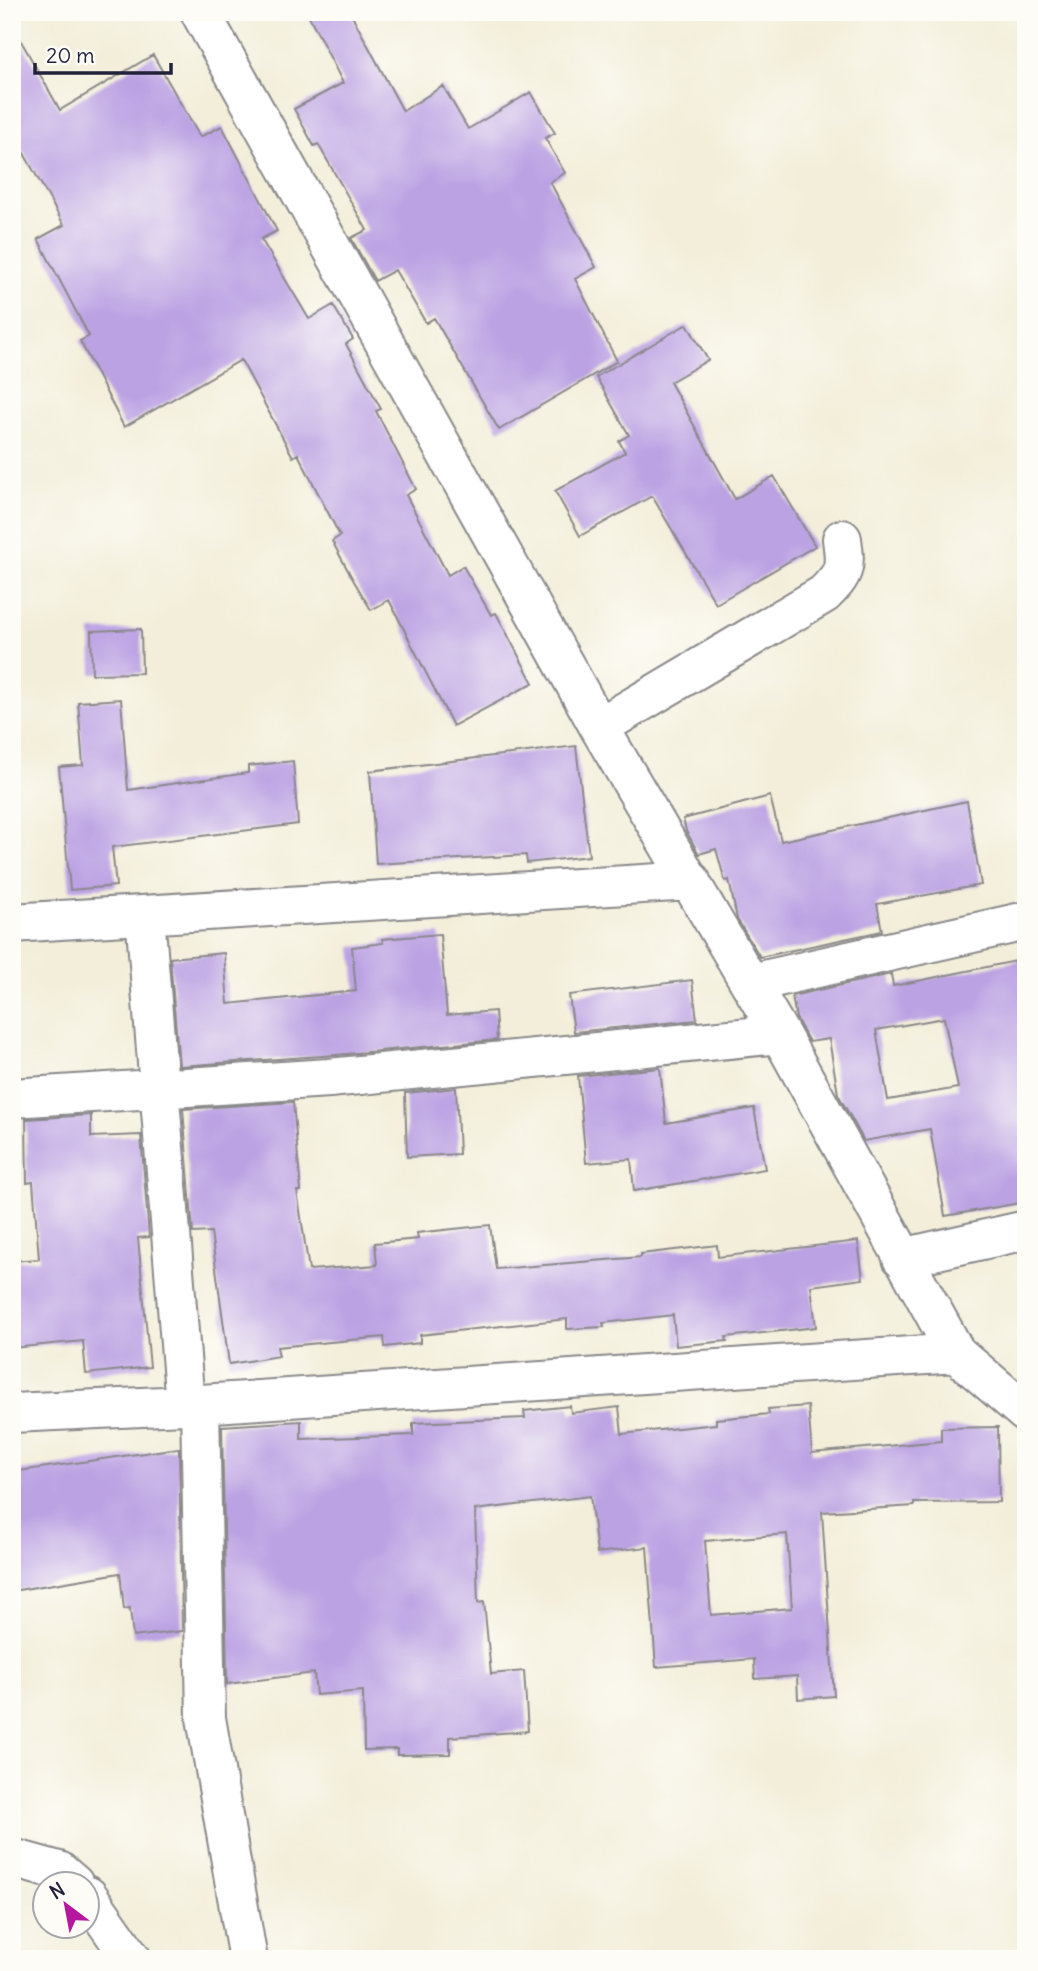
<svg xmlns="http://www.w3.org/2000/svg" width="1038" height="1971" viewBox="0 0 1038 1971" font-family="Delius,sans-serif">
<style>
.building{fill:#bba2e3;fill-rule:evenodd}
.lines{fill:none;stroke-linecap:round;stroke-linejoin:round}
.minor-casing{stroke:#8a888a;stroke-width:42}
.minor{stroke:#fff;stroke-width:38}
</style>
<rect width="100%" height="100%" fill="#fdfcf7"/>
<filter id="ink" filterUnits="userSpaceOnUse"><feTurbulence type="fractalNoise" baseFrequency=".0143" numOctaves="2"/><feDisplacementMap in="SourceGraphic" scale="14" xChannelSelector="R" yChannelSelector="G"/><feConvolveMatrix kernelMatrix="1 2 1 2 8 2 1 2 1" color-interpolation-filters="sRGB"/></filter>
<filter id="wash" filterUnits="userSpaceOnUse"><feTurbulence type="fractalNoise" baseFrequency=".00686" numOctaves="4" result="noise"/><feDisplacementMap in="SourceGraphic" scale="28" xChannelSelector="R" yChannelSelector="G"/><feGaussianBlur stdDeviation="1.57" result="paint"/><feColorMatrix in="noise" values="0 0 0 0 0 0 0 0 0 0 0 0 0 0 0 0 0 1.4 0 .05"/><feComposite in="paint" operator="in"/></filter>
<g filter="url(#wash)">
<rect width="100%" height="100%" fill="#f3eed9"/>
<g id="blocks">
<path class="building" d="M 307,12 L 350,12 L 403,111 L 443,86 L 468,129 L 531,92 L 555,133 L 545,138 L 565,173 L 550,182 L 596,267 L 575,279 L 617,361 L 499,430 L 434,318 L 426,323 L 395,270 L 375,281 L 351,238 L 367,230 L 318,144 L 314,146 L 294,109 L 343,83 Z
M 12,25 L 60,110 L 153,55 L 200,137 L 222,126 L 277,231 L 261,239 L 309,319 L 333,305 L 353,339 L 346,344 L 381,409 L 376,411 L 416,489 L 406,495 L 448,575 L 463,566 L 491,615 L 496,613 L 533,683 L 453,726 L 389,600 L 371,610 L 351,576 L 332,541 L 340,536 L 298,454 L 293,457 L 241,360 L 124,427 L 80,341 L 89,336 L 38,239 L 64,225 L 12,132 Z
M 687,324 L 708,360 L 670,382 L 735,499 L 774,476 L 815,546 L 716,604 L 652,496 L 580,536 L 555,491 L 625,452 L 619,441 L 629,435 L 596,377 Z
M 141,629 L 142,673 L 92,674 L 91,631 Z
M 121,699 L 128,790 L 248,773 L 248,766 L 293,761 L 298,824 L 112,847 L 116,886 L 70,890 L 59,767 L 83,765 L 78,702 Z
M 576,746 L 589,856 L 527,863 L 526,855 L 376,864 L 370,771 Z
M 770,796 L 781,841 L 967,801 L 981,885 L 877,904 L 882,931 L 760,957 L 737,919 L 729,880 L 725,881 L 716,849 L 699,854 L 686,831 L 683,819 Z
M 440,934 L 447,1015 L 495,1011 L 497,1040 L 336,1055 L 179,1066 L 170,958 L 224,953 L 228,1004 L 356,991 L 352,947 L 383,943 L 382,939 Z
M 1026,959 L 1026,1202 L 945,1216 L 930,1129 L 864,1141 L 838,1094 L 829,1039 L 809,1042 L 796,1018 L 792,996 L 891,974 L 893,986 ZM 944,1018 L 958,1088 L 888,1100 L 876,1030 Z
M 692,980 L 697,1020 L 574,1032 L 569,995 Z
M 660,1068 L 666,1123 L 754,1108 L 765,1169 L 634,1191 L 631,1159 L 586,1163 L 578,1076 Z
M 456,1088 L 459,1154 L 407,1157 L 405,1093 Z
M 293,1102 L 301,1191 L 297,1191 L 309,1270 L 377,1265 L 375,1243 L 418,1239 L 417,1233 L 490,1225 L 496,1269 L 641,1257 L 641,1254 L 717,1245 L 718,1257 L 858,1241 L 863,1279 L 811,1286 L 816,1327 L 726,1337 L 727,1341 L 676,1346 L 673,1315 L 603,1323 L 604,1327 L 567,1329 L 567,1319 L 420,1335 L 420,1343 L 385,1347 L 384,1337 L 277,1347 L 279,1356 L 229,1364 L 211,1232 L 193,1233 L 183,1109 Z
M 91,1115 L 91,1137 L 141,1135 L 149,1237 L 138,1238 L 150,1367 L 86,1374 L 83,1341 L 12,1348 L 12,1261 L 39,1259 L 33,1182 L 27,1183 L 26,1119 Z
M 570,1406 L 571,1413 L 619,1407 L 622,1434 L 716,1424 L 716,1419 L 769,1414 L 768,1409 L 808,1406 L 812,1453 L 941,1441 L 941,1428 L 998,1427 L 999,1502 L 914,1503 L 914,1506 L 822,1512 L 834,1696 L 798,1699 L 797,1676 L 755,1679 L 754,1659 L 656,1667 L 647,1547 L 597,1553 L 590,1496 L 475,1510 L 478,1603 L 484,1602 L 491,1674 L 524,1671 L 528,1731 L 450,1737 L 450,1754 L 397,1755 L 397,1749 L 364,1750 L 363,1691 L 316,1695 L 314,1673 L 227,1684 L 222,1426 L 301,1421 L 301,1439 L 413,1435 L 413,1423 L 525,1418 L 524,1411 ZM 787,1534 L 792,1608 L 711,1615 L 705,1541 Z
M 179,1448 L 182,1631 L 133,1637 L 130,1608 L 124,1609 L 120,1573 L 12,1591 L 12,1472 Z"/>
</g>
</g>
<g filter="url(#ink)">
<use href="#blocks" fill-opacity="0" stroke="#8a888a" stroke-width="2"/>
<g class="lines">
<g class="minor-casing">
<path id="minor" d="M 200,12 L 599,727 L 780,1034 L 956,1353 L 1026,1413
M 599,727 L 824,594 C 845,573 846,568 842,539
M 145,915 L 185,1405
M 12,923 L 691,881
M 751,983 L 1026,921
M 12,1098 L 329,1078 L 780,1034
M 902,1258 L 1026,1230
M 200,1404 L 206,1718 L 247,1954 L 245,1959
M 12,1413 L 185,1405 L 956,1353
M 12,1858 L 59,1871 L 74,1884
M 88,1896 L 132,1959"/>
</g>
<use href="#minor" class="minor"/>
</g>
</g>
<rect width="1038" height="1971" fill="none" stroke="#fdfcf7" stroke-width="42"/>
<g transform="translate(66 1905) rotate(328)"><circle r="33" fill="#fdfcf7" stroke="#a5a5ac" stroke-width="2"/>
<path d="M0-5L12 26L0 18L-12 26Z" fill="#b5179e"/>
<text y="-10" font-size="19" font-weight="bold" text-anchor="middle" fill="#22223b">N</text>
</g>
<path d="M35 63v10h136v-10" fill="none" stroke="#22223b" stroke-width="3.5"/>
<text x="46" y="63" font-size="21" fill="#22223b" stroke="#fdfcf7" stroke-width="5" paint-order="stroke">20 m</text>
</svg>
